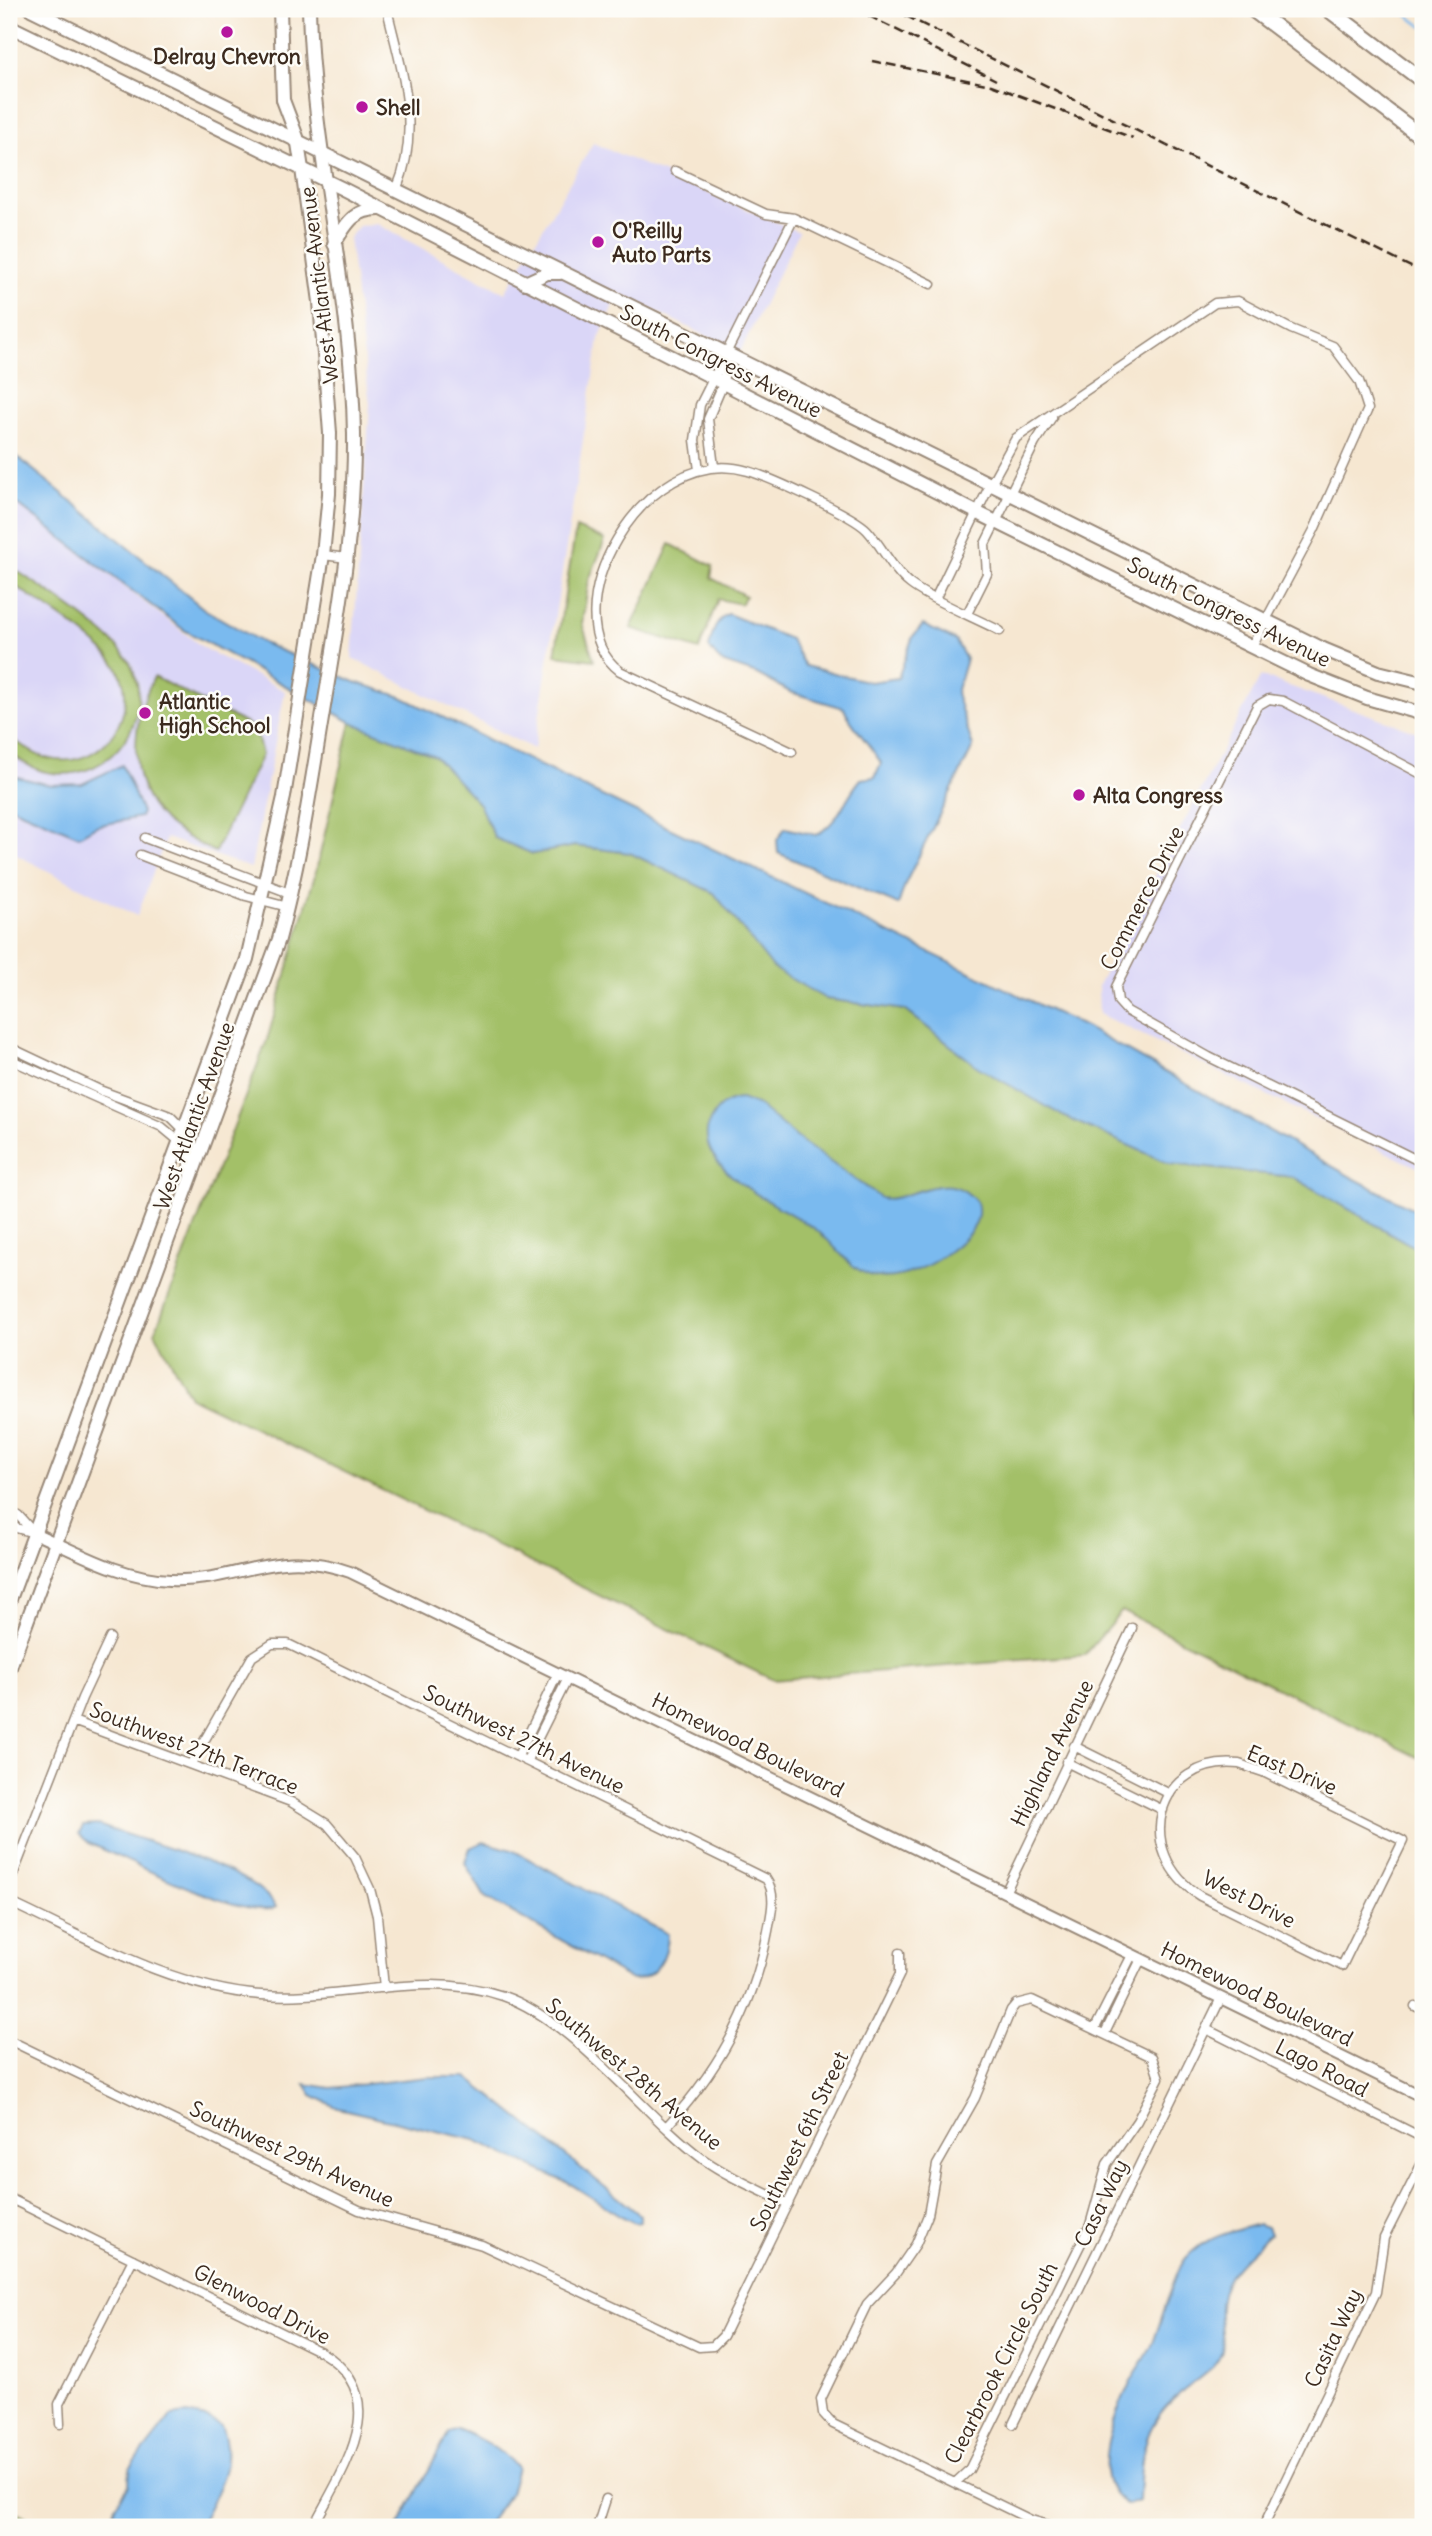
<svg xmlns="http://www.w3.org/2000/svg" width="1432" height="2536" viewBox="0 0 1432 2536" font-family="Delius,sans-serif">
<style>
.built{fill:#dad6f7}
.green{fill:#a3c067;stroke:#6f7542;stroke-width:2}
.water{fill:#7abaef;stroke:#5a7286;stroke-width:2}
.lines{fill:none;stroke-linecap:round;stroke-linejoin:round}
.stream{stroke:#7abaef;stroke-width:2.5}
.minor-casing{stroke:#988878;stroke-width:11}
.tertiary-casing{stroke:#988878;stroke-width:14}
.secondary-casing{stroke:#988878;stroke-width:16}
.primary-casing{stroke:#988878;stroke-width:16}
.motorway-casing{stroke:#988878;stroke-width:18}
.minor{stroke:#fff;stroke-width:8}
.tertiary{stroke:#fff;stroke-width:10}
.secondary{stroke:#fff;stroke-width:12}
.primary{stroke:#fff;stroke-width:12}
.motorway{stroke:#fff;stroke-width:14}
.rail{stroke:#3b2a1e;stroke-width:2.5;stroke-dasharray:10 5;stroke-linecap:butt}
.poi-dot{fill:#b5179e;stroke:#fdfcf7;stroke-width:2.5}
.labels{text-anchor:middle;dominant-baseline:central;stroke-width:5;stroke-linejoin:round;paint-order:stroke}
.poi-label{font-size:21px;font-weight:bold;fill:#3b2a1e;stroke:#fdfcf7;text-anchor:start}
.street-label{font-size:21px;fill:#3b2a1e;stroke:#fdfcf7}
</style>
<rect width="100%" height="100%" fill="#fdfcf7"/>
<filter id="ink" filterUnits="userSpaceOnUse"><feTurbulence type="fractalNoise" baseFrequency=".0143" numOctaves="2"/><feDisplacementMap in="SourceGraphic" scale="14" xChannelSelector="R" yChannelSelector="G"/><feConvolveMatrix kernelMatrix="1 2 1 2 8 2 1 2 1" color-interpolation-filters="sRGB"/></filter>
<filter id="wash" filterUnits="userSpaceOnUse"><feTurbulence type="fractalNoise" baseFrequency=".00686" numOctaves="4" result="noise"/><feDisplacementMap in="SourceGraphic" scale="28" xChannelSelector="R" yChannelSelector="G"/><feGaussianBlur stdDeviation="1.57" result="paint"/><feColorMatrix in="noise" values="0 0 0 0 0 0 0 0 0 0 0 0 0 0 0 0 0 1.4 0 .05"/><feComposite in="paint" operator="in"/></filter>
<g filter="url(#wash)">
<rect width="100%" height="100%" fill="#f6e7d1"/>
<path class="built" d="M 593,143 L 799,232 L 740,352 L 618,293 L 599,339 L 534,749 L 352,658 L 370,404 L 349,238 L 359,226 L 377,224 L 505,293 Z
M 9,498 L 205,649 L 285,691 L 251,868 L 166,838 L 137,916 L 9,851 Z
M 1261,676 L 1423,734 L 1423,1170 L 1099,1014 L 1098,985 Z"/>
<path class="green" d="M 576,528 L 605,540 L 589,580 L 582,623 L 594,660 L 555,655 Z
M 670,544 L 713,566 L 711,578 L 746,596 L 740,604 L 718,599 L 699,650 L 631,628 Z
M 9,566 C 39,585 114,634 130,663 C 158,716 112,782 52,773 C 35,771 22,762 9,752 L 9,736 C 24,747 37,758 56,760 C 105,766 141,712 118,669 C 105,643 36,600 9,582 Z
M 154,677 L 255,728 L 262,755 L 215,852 C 196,843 179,834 164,820 C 125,782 132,720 154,677 Z
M 351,722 L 435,756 L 479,804 L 495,838 L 533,854 L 575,846 L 630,853 L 714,893 L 746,934 L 826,999 L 905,1010 L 978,1067 L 1170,1164 L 1293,1177 L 1423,1252 L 1423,1760 L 1122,1611 L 1085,1655 L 773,1680 L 190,1397 L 155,1332 L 267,1040 L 316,871 Z
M 9,2507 L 43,2527 L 9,2527 Z"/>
<path class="water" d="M 9,450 L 204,609 L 265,644 L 355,682 L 402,697 L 577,784 L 1083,1026 L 1355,1179 L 1423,1214 L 1423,1252 L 1293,1177 L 1170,1164 L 1063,1116 L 978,1067 L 905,1010 L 826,999 L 774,969 L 714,893 L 630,853 L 575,846 L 533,854 L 495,838 L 479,804 L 435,756 L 351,722 L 184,630 L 9,498 Z
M 728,614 L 790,639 L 805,666 L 870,682 L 898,678 L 913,636 L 923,625 L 955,640 L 966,659 L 956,693 L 973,747 L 906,882 L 898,905 L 778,853 L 777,840 L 785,828 L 816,835 C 841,821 843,800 861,779 L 875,777 L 881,763 C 873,748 846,719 844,708 L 790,692 L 757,674 L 721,662 L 709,648 C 712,634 715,621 728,614 Z
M 122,765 L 142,812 L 140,817 L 96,826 L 79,836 L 9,806 L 9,775 L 50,785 L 82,784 Z
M 741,1099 L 759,1106 L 805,1144 L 881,1198 C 905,1205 948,1163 977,1203 C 983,1224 966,1238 951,1250 C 932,1265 902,1281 877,1277 C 849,1272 837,1245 815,1229 C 786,1208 678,1165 714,1114 C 720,1105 730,1099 741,1099 Z
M 98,1825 C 142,1842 254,1867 276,1907 C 248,1922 122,1858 89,1843 L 79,1834 L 83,1826 Z
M 483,1842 L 512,1850 L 668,1934 C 668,1956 656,1979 632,1980 L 485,1897 L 465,1863 L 470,1848 Z
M 428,2077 L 467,2077 L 640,2215 L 640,2222 L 635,2223 L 621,2216 L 572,2185 L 475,2140 L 338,2108 L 312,2095 L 305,2084 L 331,2088 Z
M 1258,2224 L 1267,2227 L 1270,2234 C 1244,2259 1217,2276 1220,2317 C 1221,2328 1225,2344 1221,2354 C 1215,2369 1199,2379 1187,2388 C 1143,2420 1141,2451 1139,2501 L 1128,2505 C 1086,2482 1113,2419 1129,2385 C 1136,2370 1147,2358 1153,2343 C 1161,2323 1174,2272 1186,2258 C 1204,2237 1233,2231 1258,2224 Z
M 187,2414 L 207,2418 L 221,2425 C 236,2467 217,2489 199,2527 L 109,2527 L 115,2506 L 129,2485 L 130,2468 L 171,2416 Z
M 457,2429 C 482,2439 499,2449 517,2467 L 510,2493 L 485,2527 L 398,2527 L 449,2432 Z"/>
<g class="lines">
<path class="stream" d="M 1399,9 L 1423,27"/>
</g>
</g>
<g filter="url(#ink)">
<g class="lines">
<g class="minor-casing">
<path id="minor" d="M 387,9 C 401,68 422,129 397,188
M 675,171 L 766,214 L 794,218 L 931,284
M 714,467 L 708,419 L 723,384 L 726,360
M 699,470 L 695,440 L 700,405 L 794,218
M 323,555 L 347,558
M 936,597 L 990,485 L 1016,438 L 1215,303 L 1238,301 L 1291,329 L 1333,346 L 1359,381 L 1368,409 L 1314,530 L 1252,646
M 967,614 L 987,574 L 985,544 L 1035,443 L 1052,417
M 792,752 L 620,671 C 547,616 643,440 748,471 C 769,477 853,515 867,530 C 882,546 893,571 910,584 C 930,600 976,618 1000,631
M 1423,775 L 1283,701 L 1269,699 L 1257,706 L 1116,987 L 1118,1001 L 1127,1011 L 1209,1057 L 1423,1163
M 145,838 L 292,894
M 140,855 L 246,896 L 288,907
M 9,1047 L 102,1091 L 170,1116 L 184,1130
M 9,1059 L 162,1127 L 180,1142
M 9,1510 L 18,1515 L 34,1533
M 9,1526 L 34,1533
M 73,1721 L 291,1802 L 327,1824 L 355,1857 L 370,1889 L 377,1916 L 384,1988
M 1074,1746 L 1170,1794
M 518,1756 L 558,1673
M 527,1760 L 568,1678
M 1066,1762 L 1163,1810
M 191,1764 L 252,1657 L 272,1644 L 288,1644 L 766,1879 C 777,1894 771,1915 768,1931 C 754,2007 719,2070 667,2126
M 1239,1764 L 1263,1772 L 1403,1841 L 1342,1966 L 1200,1896 C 1131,1852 1156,1756 1239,1764 Z
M 9,1885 L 82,1698 L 110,1638
M 1005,1893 L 1132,1628
M 9,1902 C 89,1939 171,1988 261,1995 C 342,2001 424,1969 503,1996 C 574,2020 642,2114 703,2159 C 728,2177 760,2190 788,2204
M 1415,2006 L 1423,2010
M 1095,2028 L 1132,1955
M 1206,2029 L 1423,2138
M 1105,2033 L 1141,1959
M 9,2040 L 359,2210 L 482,2245 L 699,2347 L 713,2346 L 723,2336 L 900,1974 L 900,1953
M 9,2198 L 321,2352 C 397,2397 341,2472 313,2527
M 60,2424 L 59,2404 L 133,2259
M 1013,2424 L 1221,1998
M 955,2483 L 969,2470 L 1090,2225 L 1107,2164 L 1137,2121 L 1159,2078 L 1152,2057 L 1032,2000 L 1016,2004 L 1011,2010 L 975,2098 L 937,2165 L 928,2215 L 916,2244 L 896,2273 L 867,2304 L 821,2399 L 823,2413 L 833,2424 L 1031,2520 L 1056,2527
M 597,2527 L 606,2499
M 1263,2527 L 1376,2292 L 1384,2238 L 1423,2161"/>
</g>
<g class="tertiary-casing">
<path id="tertiary" d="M 34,1533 C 79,1553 121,1578 170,1580 C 240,1583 274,1545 350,1572 L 1423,2097"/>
</g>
<g class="secondary-casing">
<path id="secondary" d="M 31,9 C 463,220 891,438 1323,649 L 1378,672 L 1423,683
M 9,26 L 343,189 L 978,513 L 1309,675 L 1367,698 L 1423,714
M 525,283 L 547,273 L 560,273"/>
</g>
<g class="primary-casing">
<path id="primary" d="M 334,244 C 347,222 355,208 382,209
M 184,1130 L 191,1145 L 190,1172
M 9,1602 L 247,959 L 284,797 L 323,555 L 329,494 L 330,433 L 320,302 L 302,169 L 297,137 L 283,100 L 280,9
M 9,1670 L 279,939 C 300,862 311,785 324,706 C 339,616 355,526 354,434 C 352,291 312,151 309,9"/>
</g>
<g class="motorway-casing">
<path id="motorway" d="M 1252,9 L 1423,138
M 1328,9 L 1423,81"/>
</g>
<use href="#minor" class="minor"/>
<use href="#tertiary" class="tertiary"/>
<use href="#secondary" class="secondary"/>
<use href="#primary" class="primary"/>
<use href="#motorway" class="motorway"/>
<path class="rail" d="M 855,9 L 996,80
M 892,9 L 1423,273
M 872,61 L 991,85 L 1133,138"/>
</g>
</g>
<g class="poi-dot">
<circle cx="227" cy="32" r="7"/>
<circle cx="362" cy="107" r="7"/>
<circle cx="598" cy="242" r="7"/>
<circle cx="145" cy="713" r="7"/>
<circle cx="1079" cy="795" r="7"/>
</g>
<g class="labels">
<g class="poi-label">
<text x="227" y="56" text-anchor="middle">Delray Chevron</text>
<text x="376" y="107">Shell</text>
<text x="612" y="230">O'Reilly<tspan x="612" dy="24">Auto Parts</tspan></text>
<text x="159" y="701">Atlantic<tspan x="159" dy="24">High School</tspan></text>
<text x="1093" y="795">Alta Congress</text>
</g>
<g class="street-label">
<text transform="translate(319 285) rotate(-97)">West Atlantic Avenue</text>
<text transform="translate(721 361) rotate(27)">South Congress Avenue</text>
<text transform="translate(1229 612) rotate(26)">South Congress Avenue</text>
<text transform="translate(1142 898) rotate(-63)">Commerce Drive</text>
<text transform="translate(194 1116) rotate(-70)">West Atlantic Avenue</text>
<text transform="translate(524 1739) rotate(26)">Southwest 27th Avenue</text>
<text transform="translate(748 1745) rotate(26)">Homewood Boulevard</text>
<text transform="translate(194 1748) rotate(21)">Southwest 27th Terrace</text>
<text transform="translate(1052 1753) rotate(-64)">Highland Avenue</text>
<text transform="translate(1292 1770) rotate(23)">East Drive</text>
<text transform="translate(1249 1899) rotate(27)">West Drive</text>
<text transform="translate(1257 1994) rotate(26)">Homewood Boulevard</text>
<text transform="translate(1322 2068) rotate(27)">Lago Road</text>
<text transform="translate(634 2074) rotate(40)">Southwest 28th Avenue</text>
<text transform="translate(799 2141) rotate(-64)">Southwest 6th Street</text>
<text transform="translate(292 2154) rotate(25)">Southwest 29th Avenue</text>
<text transform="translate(1101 2203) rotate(-64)">Casa Way</text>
<text transform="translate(262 2304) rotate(27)">Glenwood Drive</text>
<text transform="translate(1333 2338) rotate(-65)">Casita Way</text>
<text transform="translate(1001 2363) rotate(-63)">Clearbrook Circle South</text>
</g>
</g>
<rect width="1432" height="2536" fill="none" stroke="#fdfcf7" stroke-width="35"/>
</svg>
